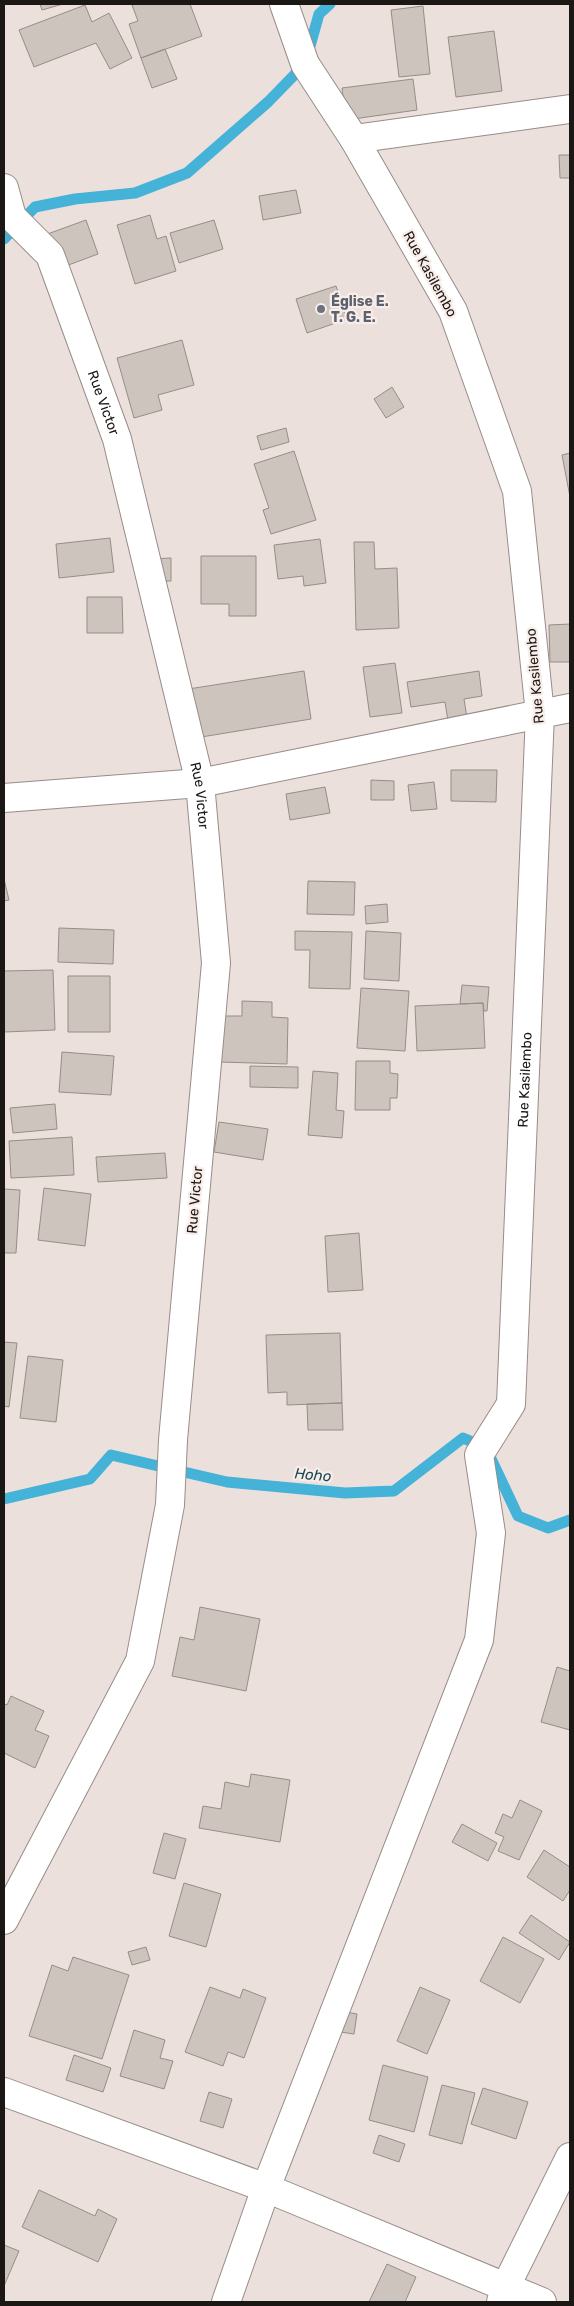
<svg xmlns="http://www.w3.org/2000/svg" width="574" height="2306" viewBox="0 0 574 2306" font-family="Rubik,sans-serif">
<style>
.lines{fill:none;stroke-linecap:round;stroke-linejoin:round}
.stream{stroke:#45b2d8;stroke-width:11}
.building{fill:#cdc5bd;stroke:#968e86}
.street-casing{stroke:#978c88;stroke-width:30}
.street{stroke:#fff;stroke-width:28}
.worship-dot{fill:#6b7280;stroke:#f9ede9;stroke-width:2}
.labels{text-anchor:middle;dominant-baseline:central;stroke-width:4.5;stroke-linejoin:round;paint-order:stroke}
.street-label{font-size:14px;fill:#1b1715;stroke:#f9ede9}
.worship-label{font-size:14px;font-weight:bold;fill:#5b616d;stroke:#f9ede9;text-anchor:start}
.water-label{font-size:15px;font-style:italic;fill:#1c495a;stroke:#f9ede9}
</style>
<rect width="100%" height="100%" fill="#ece0dc"/>
<g class="lines">
<path class="stream" d="M 4,239 L 35,207 L 75,199 L 135,193 L 187,173 L 268,102 L 305,64 L 319,14 L 330,4
M 4,1499 L 90,1479 L 111,1455 L 227,1482 L 345,1493 L 394,1491 L 463,1438 L 486,1448 L 518,1516 L 548,1528 L 570,1520"/>
</g>
<path class="building" d="M 40,4 L 63,4 L 42,10 Z
M 136,4 L 190,4 L 202,36 L 141,58 L 129,24 L 138,21 L 132,5 Z
M 85,5 L 92,22 L 109,13 L 132,58 L 110,69 L 96,43 L 34,67 L 19,30 Z
M 423,6 L 430,74 L 399,77 L 391,10 Z
M 494,31 L 502,91 L 456,97 L 448,37 Z
M 165,49 L 177,79 L 152,88 L 141,58 Z
M 413,79 L 417,110 L 346,120 L 342,88 Z
M 559,155 L 570,155 L 570,178 L 560,178 Z
M 296,190 L 301,213 L 263,220 L 259,196 Z
M 150,215 L 157,239 L 166,236 L 176,271 L 135,284 L 117,225 Z
M 86,220 L 98,254 L 55,270 L 42,236 Z
M 214,220 L 223,249 L 179,263 L 170,233 Z
M 336,286 L 347,319 L 307,333 L 296,299 Z
M 182,340 L 194,385 L 158,395 L 162,410 L 134,418 L 117,358 Z
M 392,387 L 404,407 L 386,418 L 374,399 Z
M 286,428 L 289,442 L 261,450 L 257,436 Z
M 294,451 L 316,520 L 271,534 L 263,510 L 269,508 L 254,464 Z
M 570,453 L 570,497 L 562,455 Z
M 110,538 L 114,572 L 59,578 L 56,544 Z
M 320,539 L 326,583 L 304,586 L 303,576 L 278,579 L 274,545 Z
M 354,542 L 374,542 L 375,569 L 397,568 L 399,628 L 356,630 Z
M 201,556 L 256,556 L 256,616 L 229,616 L 229,604 L 201,604 Z
M 171,558 L 171,581 L 151,581 L 150,559 Z
M 87,597 L 122,597 L 123,633 L 87,633 Z
M 570,624 L 570,662 L 550,662 L 549,625 Z
M 395,663 L 402,713 L 370,717 L 363,667 Z
M 304,671 L 311,719 L 177,741 L 169,692 Z
M 479,671 L 482,696 L 464,699 L 467,718 L 448,721 L 445,702 L 411,707 L 407,682 Z
M 451,770 L 497,770 L 496,802 L 451,801 Z
M 371,780 L 394,781 L 394,800 L 371,800 Z
M 434,782 L 437,809 L 411,811 L 408,785 Z
M 325,787 L 330,813 L 290,820 L 286,794 Z
M 4,879 L 9,900 L 4,901 Z
M 308,881 L 355,882 L 354,915 L 307,914 Z
M 387,904 L 388,922 L 366,924 L 365,906 Z
M 59,928 L 114,930 L 113,964 L 58,962 Z
M 295,931 L 352,932 L 350,989 L 309,988 L 310,950 L 295,950 Z
M 366,931 L 401,933 L 399,981 L 364,979 Z
M 53,970 L 55,1030 L 4,1032 L 4,971 Z
M 68,976 L 110,976 L 110,1032 L 68,1032 Z
M 462,985 L 489,987 L 487,1011 L 484,1011 L 483,1003 L 460,1004 Z
M 361,988 L 409,991 L 405,1051 L 357,1048 Z
M 242,1001 L 272,1002 L 272,1017 L 288,1018 L 287,1064 L 219,1062 L 220,1016 L 242,1016 Z
M 483,1003 L 485,1048 L 417,1051 L 415,1006 Z
M 62,1052 L 114,1056 L 111,1095 L 59,1092 Z
M 356,1061 L 390,1061 L 390,1073 L 398,1074 L 397,1098 L 390,1098 L 390,1110 L 355,1110 Z
M 250,1066 L 298,1067 L 298,1088 L 250,1087 Z
M 313,1071 L 338,1073 L 336,1110 L 344,1111 L 342,1138 L 308,1135 Z
M 55,1104 L 57,1129 L 13,1133 L 10,1108 Z
M 219,1122 L 268,1129 L 263,1160 L 214,1152 Z
M 72,1137 L 74,1175 L 11,1178 L 9,1141 Z
M 165,1153 L 167,1178 L 98,1182 L 96,1157 Z
M 44,1188 L 91,1194 L 85,1246 L 38,1240 Z
M 4,1189 L 20,1190 L 16,1253 L 4,1253 Z
M 359,1233 L 363,1290 L 328,1292 L 325,1236 Z
M 340,1333 L 342,1403 L 287,1405 L 287,1392 L 268,1393 L 266,1335 Z
M 4,1342 L 17,1343 L 9,1407 L 4,1406 Z
M 28,1356 L 63,1360 L 56,1422 L 20,1418 Z
M 342,1403 L 343,1430 L 308,1430 L 307,1404 Z
M 200,1607 L 260,1619 L 246,1691 L 172,1676 L 180,1637 L 194,1640 Z
M 557,1667 L 570,1671 L 570,1730 L 541,1722 Z
M 11,1696 L 44,1711 L 35,1730 L 49,1736 L 35,1768 L 4,1753 L 4,1704 L 7,1705 Z
M 251,1774 L 290,1780 L 280,1842 L 199,1828 L 203,1806 L 221,1809 L 225,1782 L 249,1787 Z
M 520,1800 L 542,1811 L 519,1860 L 498,1851 L 504,1837 L 495,1833 L 503,1814 L 512,1818 Z
M 462,1824 L 497,1843 L 488,1861 L 452,1842 Z
M 164,1833 L 186,1839 L 175,1879 L 153,1873 Z
M 544,1850 L 570,1867 L 570,1890 L 563,1901 L 527,1877 Z
M 184,1883 L 221,1894 L 206,1947 L 169,1936 Z
M 531,1915 L 570,1942 L 559,1960 L 519,1933 Z
M 503,1937 L 544,1959 L 520,2003 L 480,1981 Z
M 146,1947 L 150,1960 L 132,1965 L 128,1952 Z
M 73,1957 L 129,1975 L 102,2059 L 29,2036 L 52,1965 L 68,1971 Z
M 210,1987 L 240,1998 L 243,1989 L 266,1998 L 244,2058 L 228,2052 L 223,2066 L 185,2052 Z
M 420,1987 L 450,2000 L 427,2054 L 397,2041 Z
M 329,2009 L 357,2014 L 354,2034 L 327,2030 Z
M 134,2030 L 165,2040 L 160,2058 L 173,2061 L 164,2089 L 120,2076 Z
M 74,2055 L 111,2068 L 103,2092 L 66,2080 Z
M 383,2065 L 428,2077 L 414,2132 L 369,2120 Z
M 442,2085 L 475,2093 L 462,2144 L 429,2135 Z
M 483,2088 L 528,2102 L 516,2139 L 471,2124 Z
M 209,2092 L 232,2099 L 223,2128 L 200,2121 Z
M 379,2135 L 405,2144 L 399,2162 L 373,2153 Z
M 39,2190 L 95,2216 L 98,2209 L 117,2219 L 98,2262 L 22,2227 Z
M 4,2245 L 19,2251 L 4,2286 Z
M 387,2264 L 416,2277 L 405,2302 L 369,2302 Z"/>
<g class="lines">
<g class="street-casing">
<g id="street">
<path d="M 354,139 L 570,109"/>
<path id="s1" d="M 4,188 L 12,217 L 50,255 L 117,439 L 200,783 L 216,963 L 173,1440 L 170,1505 L 140,1661 L 4,1920"/>
<path d="M 4,798 L 200,783 L 570,708"/>
<path d="M 4,2092 L 266,2188 L 542,2302"/>
<path id="s2" d="M 226,2302 L 266,2188 L 479,1640 L 491,1533 L 479,1455 L 511,1404 L 540,714 L 517,491 L 453,311 L 354,139 L 305,64 L 284,4"/>
<path d="M 501,2302 L 505,2288 L 570,2157"/>
</g>
</g>
<use href="#street" class="street"/>
</g>
<circle class="worship-dot" cx="321" cy="309" r="5"/>
<g class="labels">
<g class="street-label">
<text transform="translate(430 274) rotate(61)">Rue Kasilembo</text>
<text stroke="none"><textPath href="#s1" startOffset="241">Rue Victor</textPath></text>
<text transform="translate(535 676) rotate(-95)">Rue Kasilembo</text>
<text stroke="none"><textPath href="#s1" startOffset="646">Rue Victor</textPath></text>
<text stroke="none"><textPath href="#s2" startOffset="1280">Rue Kasilembo</textPath></text>
<text transform="translate(195 1200) rotate(-85)">Rue Victor</text>
</g>
<g class="worship-label">
<text x="331" y="301">Église E.<tspan x="331" dy="16">T. G. E.</tspan></text>
</g>
<g class="water-label">
<text transform="translate(313 1475) rotate(5)">Hoho</text>
</g>
</g>
<rect width="574" height="2306" fill="none" stroke="#1b1715" stroke-width="10"/>
</svg>
